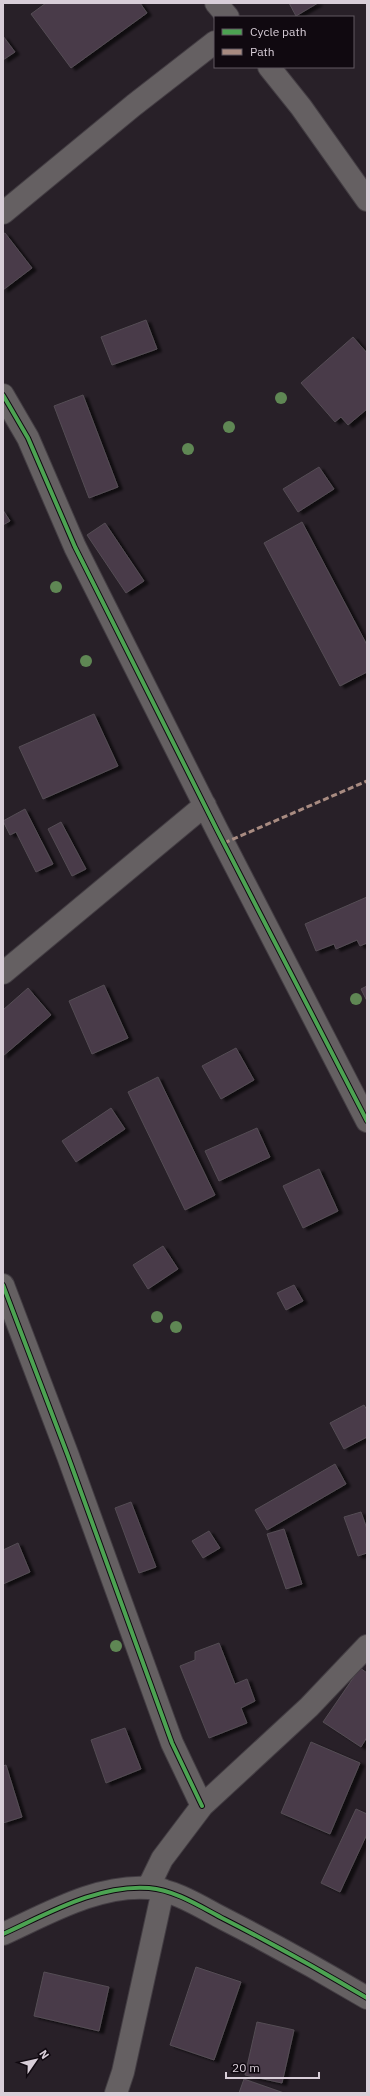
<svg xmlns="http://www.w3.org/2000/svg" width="370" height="2096" viewBox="0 0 370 2096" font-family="'IBM Plex Sans',sans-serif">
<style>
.building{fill:#4a3a4a;stroke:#544d54;filter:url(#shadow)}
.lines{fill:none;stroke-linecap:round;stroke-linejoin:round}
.minor-casing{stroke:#433d43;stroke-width:24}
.minor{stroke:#656062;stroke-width:22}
.quiet{stroke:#a88b81;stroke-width:3;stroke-dasharray:6 3;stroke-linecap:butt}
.cycleway-casing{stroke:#100910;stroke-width:6}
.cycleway{stroke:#4ca352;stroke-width:4}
.tree{fill:#5f8754}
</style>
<defs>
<filter id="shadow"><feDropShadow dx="4.5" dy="2.5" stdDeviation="1" flood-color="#0009"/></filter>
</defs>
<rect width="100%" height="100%" fill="#282028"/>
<path class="building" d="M 46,3 L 140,3 L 147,13 L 71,68 L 31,14 Z
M 289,3 L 318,3 L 296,16 Z
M 3,36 L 15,52 L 3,60 Z
M 5,233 L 32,268 L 3,290 L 3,234 Z
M 146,320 L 157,349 L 112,365 L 101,337 Z
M 353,337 L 367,353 L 367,409 L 348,425 L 341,417 L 335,422 L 301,383 Z
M 83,395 L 118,487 L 89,498 L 54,406 Z
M 319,467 L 334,489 L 298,512 L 283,489 Z
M 3,510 L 10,521 L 3,525 Z
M 302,522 L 367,645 L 367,672 L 340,686 L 264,543 Z
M 105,523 L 144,581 L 126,593 L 87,535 Z
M 94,714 L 118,766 L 43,799 L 19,747 Z
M 25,809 L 53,864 L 36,872 L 16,832 L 10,835 L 3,821 Z
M 61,822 L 86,869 L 72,876 L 48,829 Z
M 367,897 L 367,943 L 360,946 L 357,940 L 336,949 L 334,944 L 316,951 L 305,924 Z
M 104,985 L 128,1038 L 92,1054 L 69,1001 Z
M 367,986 L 367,1001 L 361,989 Z
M 28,988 L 51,1015 L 3,1056 L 3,1010 Z
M 236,1048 L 254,1080 L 221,1099 L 202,1066 Z
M 158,1077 L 215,1195 L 185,1210 L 128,1092 Z
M 111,1108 L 125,1129 L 76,1162 L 62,1141 Z
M 257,1128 L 270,1157 L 219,1181 L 205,1151 Z
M 319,1169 L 338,1211 L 303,1228 L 283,1186 Z
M 163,1246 L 178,1269 L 148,1289 L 133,1265 Z
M 294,1285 L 303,1301 L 286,1310 L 277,1293 Z
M 364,1405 L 367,1410 L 367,1437 L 344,1449 L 330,1423 Z
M 335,1464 L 346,1484 L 267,1530 L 255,1510 Z
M 131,1502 L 156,1567 L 139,1573 L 115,1508 Z
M 361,1512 L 367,1529 L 367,1553 L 358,1556 L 344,1517 Z
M 284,1529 L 302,1584 L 286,1589 L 267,1534 Z
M 209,1531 L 220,1548 L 203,1558 L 192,1541 Z
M 18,1543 L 30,1572 L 3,1584 L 3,1550 Z
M 219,1643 L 235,1684 L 247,1679 L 255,1701 L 241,1708 L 247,1723 L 209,1738 L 180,1666 L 195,1660 L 195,1652 Z
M 360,1668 L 367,1673 L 367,1737 L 361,1747 L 323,1722 Z
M 125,1728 L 141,1769 L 106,1783 L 91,1740 Z
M 311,1742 L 360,1763 L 330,1834 L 281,1813 Z
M 6,1765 L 22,1817 L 3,1823 L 3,1766 Z
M 356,1809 L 367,1814 L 367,1834 L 340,1892 L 321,1883 Z
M 196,1967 L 241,1982 L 214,2060 L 170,2045 Z
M 44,1972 L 109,1987 L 99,2031 L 34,2016 Z
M 257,2022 L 294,2030 L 282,2083 L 245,2075 Z
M 244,2079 L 284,2093 L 239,2093 Z"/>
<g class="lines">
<g class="minor-casing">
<path id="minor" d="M 216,3 L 228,17
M 269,67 L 301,107 L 367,200
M 3,213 L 134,105 L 215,42
M 3,395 L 28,438 L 75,547 L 217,830 L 367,1121
M 3,973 L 205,805
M 3,1285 L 68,1456 L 172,1743 L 202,1806
M 148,1888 L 162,1859 L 202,1806 L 309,1707 L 367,1646
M 3,1934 C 47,1914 98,1884 149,1888 C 175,1890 201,1907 224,1919 C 273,1944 320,1970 367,1998
M 116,2093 L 123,2072 L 163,1890"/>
</g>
<use href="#minor" class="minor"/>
<path class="quiet" d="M 224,843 L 367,781"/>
<g class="cycleway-casing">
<path id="cycleway" d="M 3,395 L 28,438 L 75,547 L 217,830 L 367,1121
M 3,1285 L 68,1456 L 172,1743 L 202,1806
M 3,1934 C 47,1914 98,1884 149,1888 C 175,1890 201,1907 224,1919 C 273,1944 320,1970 367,1998"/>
</g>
<use href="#cycleway" class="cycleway"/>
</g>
<g class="tree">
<circle cx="281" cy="398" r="6"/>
<circle cx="229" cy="427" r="6"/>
<circle cx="188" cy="449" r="6"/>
<circle cx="56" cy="587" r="6"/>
<circle cx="86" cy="661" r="6"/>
<circle cx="356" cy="999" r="6"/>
<circle cx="157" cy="1317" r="6"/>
<circle cx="176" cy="1327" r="6"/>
<circle cx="116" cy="1646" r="6"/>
</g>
<rect width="370" height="2096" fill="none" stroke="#d8ced8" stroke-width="8"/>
<rect x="214" y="16" width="140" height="52" fill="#100910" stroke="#605860"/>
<rect x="222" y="29" width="20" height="6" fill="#4ca352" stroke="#605860"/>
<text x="250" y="36" font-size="12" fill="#d8ced8">Cycle path</text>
<rect x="222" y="49" width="20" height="6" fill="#a88b81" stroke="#605860"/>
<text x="250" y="56" font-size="12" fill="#d8ced8">Path</text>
<g transform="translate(36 2060) rotate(56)" stroke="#100910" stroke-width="3" paint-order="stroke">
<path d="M0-3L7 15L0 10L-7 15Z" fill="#d8ced8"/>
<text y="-6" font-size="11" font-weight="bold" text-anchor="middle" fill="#d8ced8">N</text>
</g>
<path d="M226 2072v6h93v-6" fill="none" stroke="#d8ced8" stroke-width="2"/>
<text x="232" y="2072" font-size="12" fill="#d8ced8" stroke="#100910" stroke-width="3" paint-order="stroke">20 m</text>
</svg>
